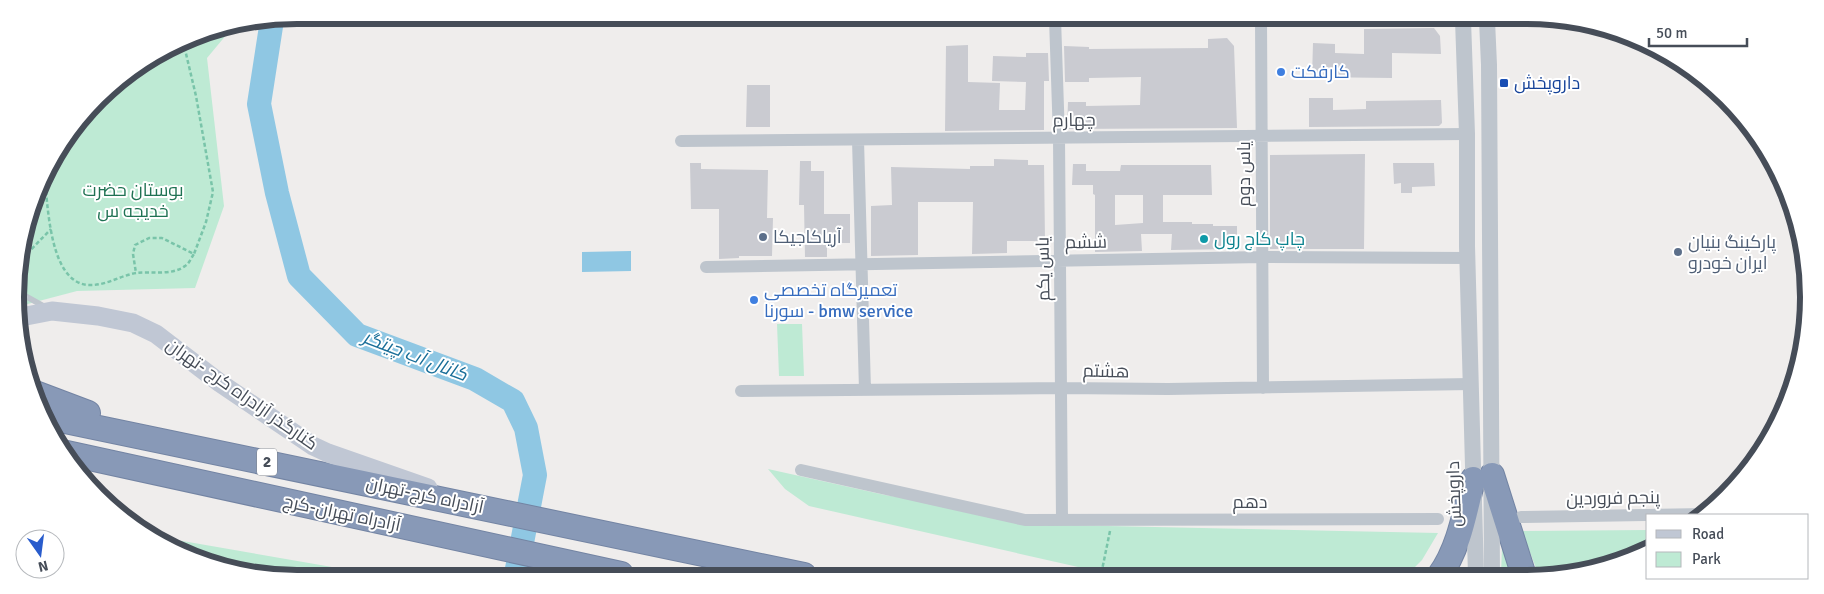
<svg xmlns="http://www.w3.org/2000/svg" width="1824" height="594" viewBox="0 0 1824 594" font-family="Signika,Cairo,sans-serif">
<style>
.green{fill:#beead4}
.water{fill:#8fc7e3}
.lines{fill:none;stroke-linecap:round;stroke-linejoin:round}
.river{stroke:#8fc7e3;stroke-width:24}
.building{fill:#cacbd1;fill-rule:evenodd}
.motorway-casing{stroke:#7384a3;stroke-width:26}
.path{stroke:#79c4a9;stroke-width:2.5;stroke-dasharray:4 2.5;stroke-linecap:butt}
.service{stroke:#bec5cd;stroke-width:6}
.minor{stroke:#bec5cd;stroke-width:12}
.tertiary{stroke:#bec5cd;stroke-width:16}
.secondary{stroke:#c0c7d4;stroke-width:19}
.motorway{stroke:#8899b7;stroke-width:24}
.shop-dot{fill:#3f7fe0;stroke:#fff;stroke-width:2}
.transit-dot{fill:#1a4fb4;stroke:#fff;stroke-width:2}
.service-dot{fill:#5c6f8a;stroke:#fff;stroke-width:2}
.culture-dot{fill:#0f9aa8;stroke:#fff;stroke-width:2}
.labels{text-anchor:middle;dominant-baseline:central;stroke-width:4;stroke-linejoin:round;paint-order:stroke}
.shield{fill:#fff;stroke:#7e828a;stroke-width:1}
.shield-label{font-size:16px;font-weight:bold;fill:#464d58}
.shop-label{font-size:18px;fill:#366cbe;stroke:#fff;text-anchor:start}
.transit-label{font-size:18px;fill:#164399;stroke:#fff;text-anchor:start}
.street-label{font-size:18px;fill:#464d58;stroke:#fff}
.park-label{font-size:18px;fill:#1f7253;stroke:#fff}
.service-label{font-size:18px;fill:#4e5e75;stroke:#fff;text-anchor:start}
.culture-label{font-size:18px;fill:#0d838f;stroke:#fff;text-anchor:start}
.water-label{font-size:19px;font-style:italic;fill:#196e98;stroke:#fff}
.rim{fill:none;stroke:#464d58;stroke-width:6}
</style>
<rect width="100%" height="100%" fill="#efedec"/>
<path class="green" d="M 232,28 L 207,58 L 224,206 L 195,288 L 77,291 L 20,306 L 17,260 L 44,172 L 111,85 L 189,36 Z
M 777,324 L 802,324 L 804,376 L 779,376 Z
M 768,469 L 885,495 L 1061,525 L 1438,533 L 1422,560 L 1406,576 L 1118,576 L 809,506 L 785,489 Z
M 1648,530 L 1648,551 L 1564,577 L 1539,576 L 1522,531 Z
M 148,535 L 332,567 L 331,574 L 242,574 Z
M 1502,546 L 1517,576 L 1501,576 Z"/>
<path class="water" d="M 631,251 L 631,271 L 582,272 L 582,252 Z"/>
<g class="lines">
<path class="river" d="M 272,20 L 259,104 L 277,193 L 299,276 L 357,335 L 475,379 L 513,401 L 526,428 L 535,475 L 516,574"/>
</g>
<path class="building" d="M 1434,28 L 1440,36 L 1441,54 L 1392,53 L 1392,78 L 1312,77 L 1313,43 L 1335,44 L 1335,53 L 1364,54 L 1364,29 Z
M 1227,38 L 1234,46 L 1237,128 L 1067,129 L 1068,102 L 1086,102 L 1086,106 L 1140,105 L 1141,77 L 1089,78 L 1089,82 L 1065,82 L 1064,46 L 1089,47 L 1089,49 L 1208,48 L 1208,39 Z
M 968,45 L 968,82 L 1000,83 L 999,110 L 1025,110 L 1026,82 L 992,81 L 993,56 L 1026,57 L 1026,53 L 1048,53 L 1049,81 L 1044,81 L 1044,130 L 945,131 L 946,46 Z
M 747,85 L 770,85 L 770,127 L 746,127 Z
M 1309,98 L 1333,98 L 1333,110 L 1366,109 L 1366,101 L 1441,100 L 1442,123 L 1439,126 L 1309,127 Z
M 1365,154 L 1364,249 L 1270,249 L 1270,155 Z
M 994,159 L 1028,160 L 1028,165 L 1044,165 L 1045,241 L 1007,241 L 1007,253 L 972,254 L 973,202 L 918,202 L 918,255 L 871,256 L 871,206 L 892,205 L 891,167 L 970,169 L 970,166 L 994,166 Z
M 800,161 L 811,161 L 811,171 L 824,171 L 824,214 L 850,214 L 850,243 L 827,243 L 827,257 L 805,257 L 804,205 L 799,205 Z
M 690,163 L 701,163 L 701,169 L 768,170 L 767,218 L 773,218 L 772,256 L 739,256 L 739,258 L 719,259 L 719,209 L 691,209 Z
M 1393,163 L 1434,163 L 1435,186 L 1412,187 L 1412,193 L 1401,193 L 1401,183 L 1394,184 Z
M 1073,164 L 1086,164 L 1086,171 L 1120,171 L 1121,165 L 1211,165 L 1212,195 L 1163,195 L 1163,222 L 1192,222 L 1192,224 L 1213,224 L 1213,226 L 1237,226 L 1237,249 L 1171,250 L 1172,234 L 1141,234 L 1142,251 L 1095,252 L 1095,195 L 1093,194 L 1093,185 L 1072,185 ZM 1115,195 L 1143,195 L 1143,223 L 1115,225 Z"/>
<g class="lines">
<g class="motorway-casing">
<path id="motorway" d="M 35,393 L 88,413
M 46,417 L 804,575
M 62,452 L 621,574
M 1492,475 L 1524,576
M 1439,576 C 1459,549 1465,512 1473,479"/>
</g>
<path class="path" d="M 183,41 L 196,96 L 213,192 L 206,222 L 194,254
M 44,172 C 48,201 48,282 88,285 C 106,286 119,276 136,273 C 151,271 172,276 185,266 C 189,264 191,258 194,254 L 162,238 L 149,238 L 135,245 L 133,254 L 136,273
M 18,263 L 51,229
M 1110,531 L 1102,570 L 1114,576"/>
<path class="service" d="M 20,293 L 47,308"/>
<path class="minor" d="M 1055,18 L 1059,138 L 1062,520
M 1261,19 L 1263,388
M 858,140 L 865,390
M 681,141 L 1467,134
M 706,267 L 1262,257 L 1467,258
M 741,391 L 1062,388 L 1168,389 L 1471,384
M 801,470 L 1025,520 L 1438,519
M 1521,517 L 1706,514"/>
<path class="tertiary" d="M 1463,20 L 1467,134 L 1467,246 L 1476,576
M 1487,20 L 1489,65 L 1492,576"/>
<path class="secondary" d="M 21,317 L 52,311 L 98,316 L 133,323 L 156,334 L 220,383 L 313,446 L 328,453 L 428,488"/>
<use href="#motorway" class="motorway"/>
</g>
<g class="shop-dot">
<circle cx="1281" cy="72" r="5"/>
<circle cx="754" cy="300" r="5"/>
</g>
<rect class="transit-dot" x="1499" y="78" width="10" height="10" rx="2.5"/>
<g class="service-dot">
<circle cx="763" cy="237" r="5"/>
<circle cx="1678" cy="252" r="5"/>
</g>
<circle class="culture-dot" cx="1204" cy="239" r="5"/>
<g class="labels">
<rect class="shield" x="257" y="448.5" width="20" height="27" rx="4"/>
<g class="shield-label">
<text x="267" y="462">2</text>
</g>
<g class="shop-label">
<text x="1291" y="72">کارفکت</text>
<text x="764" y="290">تعمیرگاه تخصصی<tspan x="764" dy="21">سورنا - bmw service</tspan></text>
</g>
<g class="transit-label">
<text x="1514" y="83">داروپخش</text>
</g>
<g class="street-label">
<text transform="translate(1074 120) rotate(-1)">چهارم</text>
<text transform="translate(1244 174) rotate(-90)">یاس دوم</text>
<text transform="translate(1086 242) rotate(-1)">ششم</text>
<text transform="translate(1043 269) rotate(-91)">یاس یکم</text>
<text transform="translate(1106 371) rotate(1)">هشتم</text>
<text transform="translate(242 394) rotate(35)">کنارگذر آزادراه کرج -تهران</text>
<text transform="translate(1454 494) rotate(-92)">داروپخش</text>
<text transform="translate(425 495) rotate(12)">آزادراه کرج-تهران</text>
<text transform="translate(1613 498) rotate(-1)">پنجم فروردین</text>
<text x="1250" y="502">دهم</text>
<text transform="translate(342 513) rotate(12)">آزادراه تهران-کرج</text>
</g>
<g class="park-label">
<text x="133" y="190">بوستان حضرت<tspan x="133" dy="21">خدیجه س</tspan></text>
</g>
<g class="service-label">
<text x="773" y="237">آریاکاجیکا</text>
<text x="1688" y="242">پارکینگ بنیان<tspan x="1688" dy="21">ایران خودرو</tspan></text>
</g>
<g class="culture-label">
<text x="1214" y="239">چاپ کاج رول</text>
</g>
<g class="water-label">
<text transform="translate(415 356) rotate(21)">کانال آب چیتگر</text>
</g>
</g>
<path d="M0 0H1824V594H0ZM297 24H1527A273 273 0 0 1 1800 297V297A273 273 0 0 1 1527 570H297A273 273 0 0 1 24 297V297A273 273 0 0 1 297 24Z" fill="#fff" fill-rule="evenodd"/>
<path class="rim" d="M297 24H1527A273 273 0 0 1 1800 297V297A273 273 0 0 1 1527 570H297A273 273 0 0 1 24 297V297A273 273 0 0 1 297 24Z"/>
<rect x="1646" y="514" width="162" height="65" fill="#ffffff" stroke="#b5b8bc"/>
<rect x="1656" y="530" width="25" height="8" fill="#c0c7d4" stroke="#b5b8bc"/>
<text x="1692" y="539" font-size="15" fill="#464d58">Road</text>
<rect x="1656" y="552" width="25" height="15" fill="#beead4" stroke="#b5b8bc"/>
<text x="1692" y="564" font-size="15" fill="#464d58">Park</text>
<g transform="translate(40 554) rotate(166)"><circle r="24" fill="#ffffff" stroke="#b5b8bc"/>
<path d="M0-4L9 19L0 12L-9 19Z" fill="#295ccc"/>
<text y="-8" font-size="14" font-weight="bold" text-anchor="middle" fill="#464d58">N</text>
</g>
<path d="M1649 38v8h98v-8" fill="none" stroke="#464d58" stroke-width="2.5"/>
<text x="1656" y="38" font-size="15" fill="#464d58" stroke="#ffffff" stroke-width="4" paint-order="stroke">50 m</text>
</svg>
